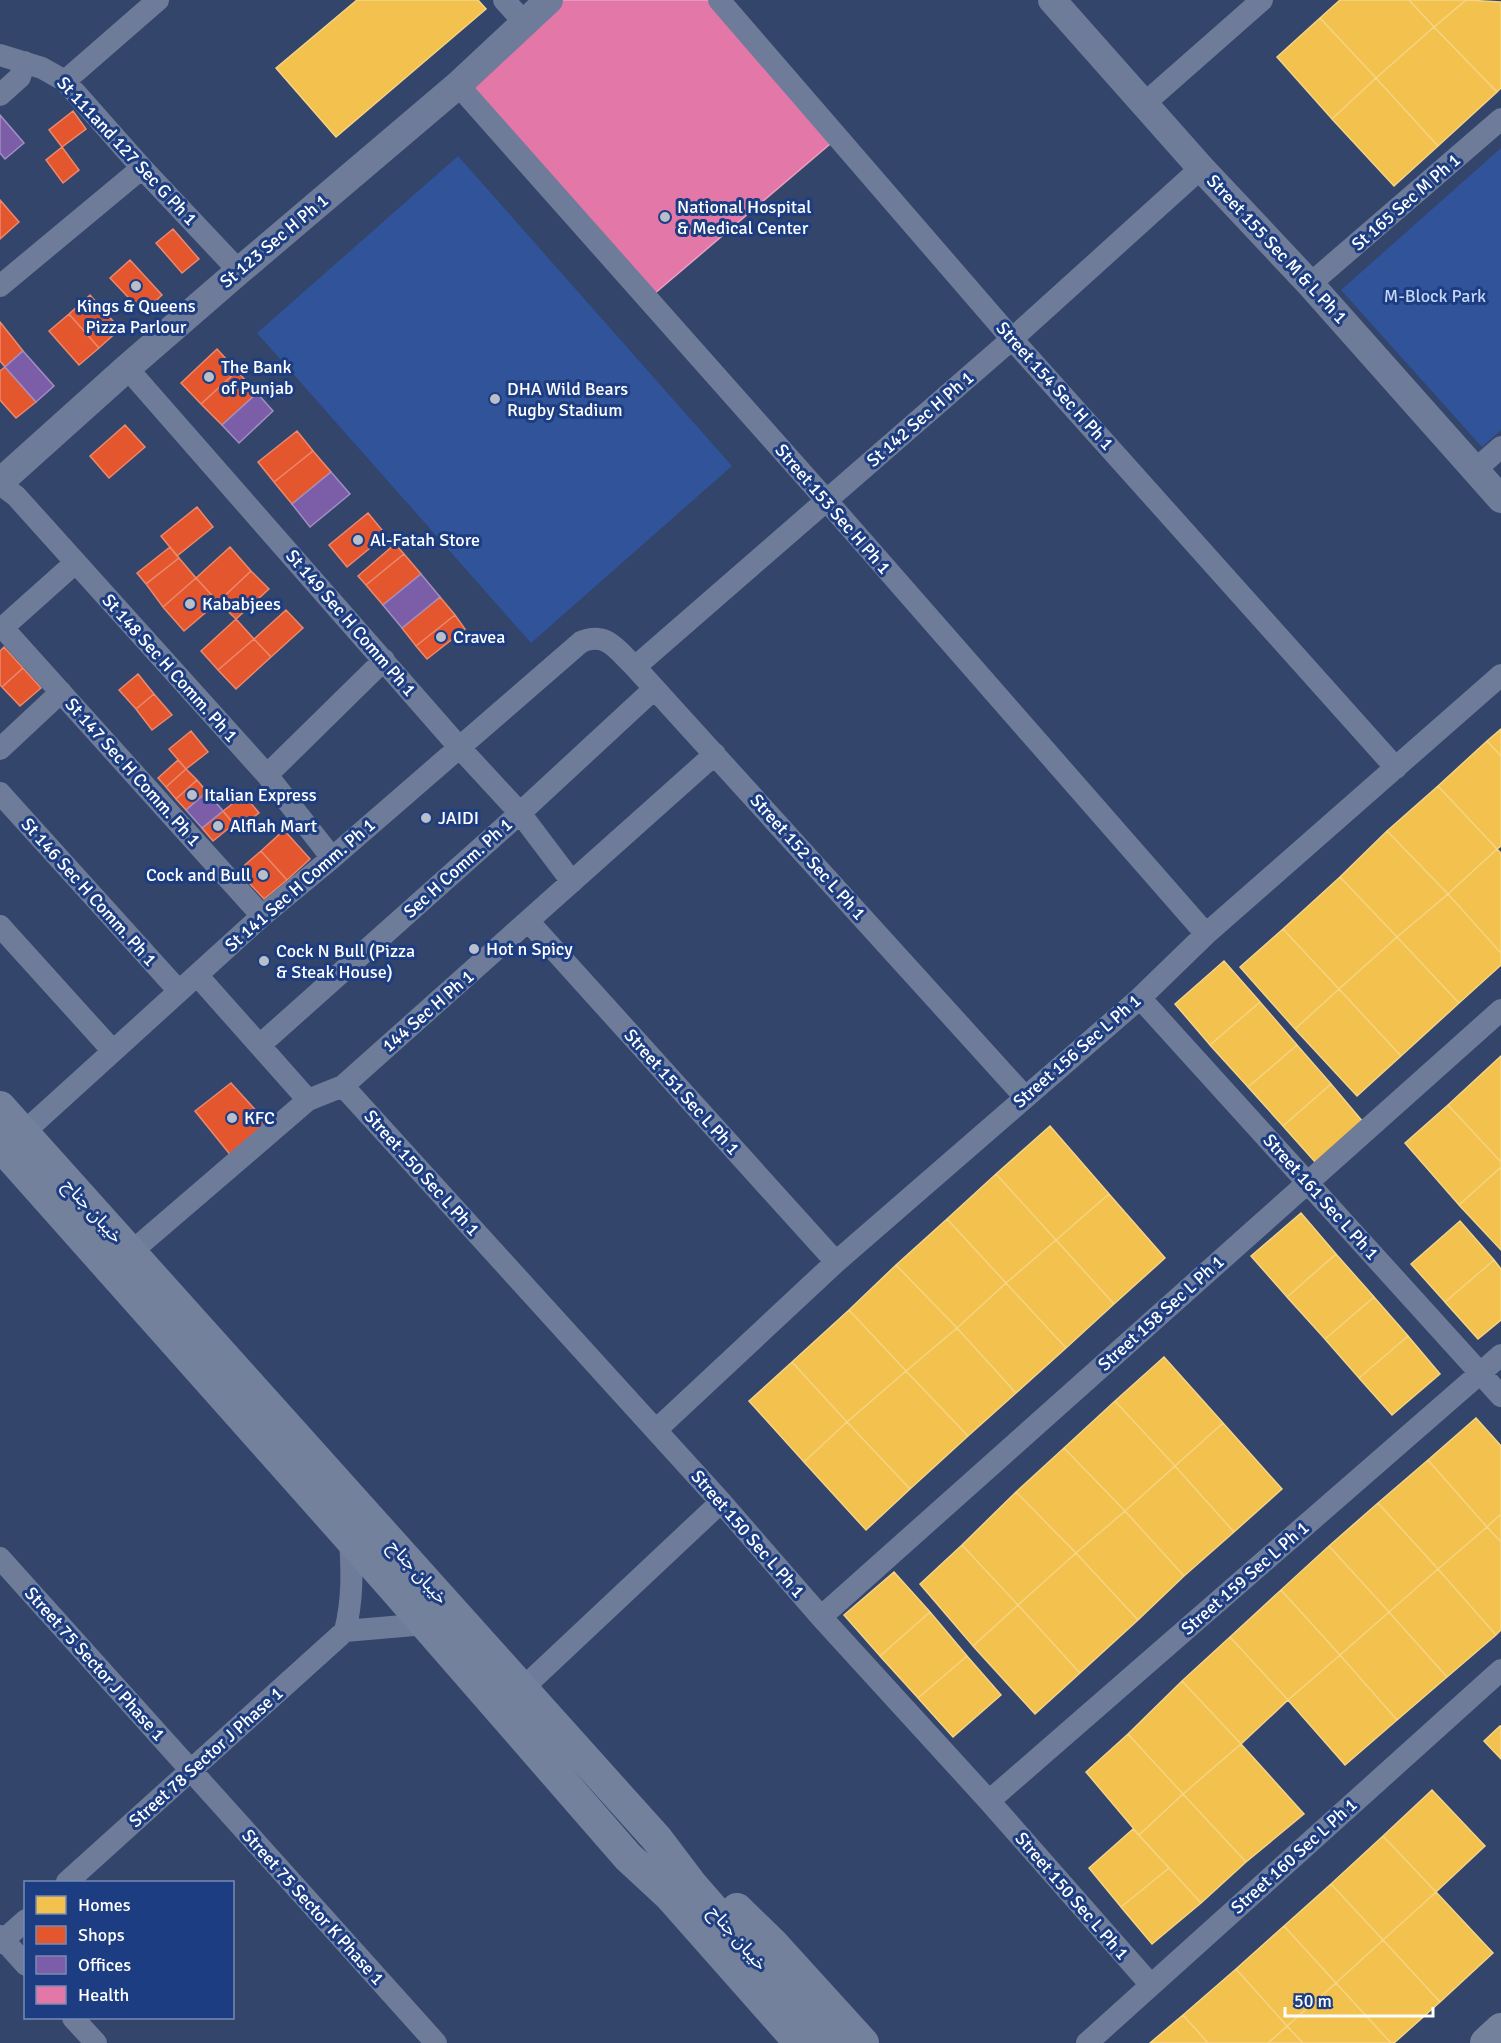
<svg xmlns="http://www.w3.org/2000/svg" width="1501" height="2043" viewBox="0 0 1501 2043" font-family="Signika,'Noto Sans Arabic',sans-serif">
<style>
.green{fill:#305399}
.homes{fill:#f2c14e;stroke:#f6d483;stroke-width:1.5}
.shops{fill:#e4572e;stroke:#ec896d;stroke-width:1.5}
.offices{fill:#7b5ea7;stroke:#a38ec1;stroke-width:1.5}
.health{fill:#e377a8;stroke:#eba0c2;stroke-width:1.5}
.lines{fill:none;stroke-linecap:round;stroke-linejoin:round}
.minor{stroke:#6e7c99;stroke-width:22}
.tertiary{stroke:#6e7c99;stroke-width:28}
.secondary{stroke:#74819d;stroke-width:32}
.poi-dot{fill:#b8becb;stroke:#1c3d82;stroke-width:2}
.labels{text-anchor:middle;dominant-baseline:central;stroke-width:6;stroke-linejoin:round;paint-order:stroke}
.street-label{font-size:18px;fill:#fff;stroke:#1c3d82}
.poi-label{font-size:18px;fill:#fff;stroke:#1c3d82;text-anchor:start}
.park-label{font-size:18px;fill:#c5d6f7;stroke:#1c3d82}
</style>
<rect width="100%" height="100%" fill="#33456b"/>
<path class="green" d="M 1501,148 L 1501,430 L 1482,447 L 1341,290 Z
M 458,156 L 732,466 L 531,643 L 257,333 Z"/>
<path class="homes" d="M 357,0 L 478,0 L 486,9 L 336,137 L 276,68 Z
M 1340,0 L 1409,0 L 1434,27 L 1376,78 L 1320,18 Z
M 1409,0 L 1466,0 L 1434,27 Z
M 1466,0 L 1501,2 L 1501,88 L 1497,92 L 1434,27 Z
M 1320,18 L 1376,78 L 1332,119 L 1277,57 Z
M 1434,27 L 1497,92 L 1438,146 L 1376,78 Z
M 1376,78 L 1438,146 L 1394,186 L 1332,119 Z
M 1501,729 L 1501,756 L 1487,741 Z
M 1487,741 L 1501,756 L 1501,846 L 1497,849 L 1438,786 Z
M 1438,786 L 1497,849 L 1448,894 L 1387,831 Z
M 1387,831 L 1448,894 L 1397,937 L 1340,877 Z
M 1497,849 L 1501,853 L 1501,953 L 1448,894 Z
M 1340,877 L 1397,937 L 1339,989 L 1283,929 Z
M 1448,894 L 1501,953 L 1501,965 L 1459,1003 L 1397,937 Z
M 1283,929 L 1339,989 L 1295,1029 L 1240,967 Z
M 1397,937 L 1459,1003 L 1401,1056 L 1339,989 Z
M 1224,961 L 1260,1002 L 1210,1045 L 1175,1004 Z
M 1339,989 L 1401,1056 L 1357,1096 L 1295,1029 Z
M 1260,1002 L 1297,1045 L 1248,1087 L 1210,1045 Z
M 1297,1045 L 1331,1084 L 1283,1126 L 1248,1087 Z
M 1501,1056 L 1501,1162 L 1448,1105 Z
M 1331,1084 L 1363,1122 L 1316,1163 L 1283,1126 Z
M 1448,1105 L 1501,1162 L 1501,1167 L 1459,1205 L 1405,1143 Z
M 1050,1126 L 1109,1194 L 1056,1240 L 996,1174 Z
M 1501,1167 L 1501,1250 L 1459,1205 Z
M 996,1174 L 1056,1240 L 1006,1283 L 947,1219 Z
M 1109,1194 L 1165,1258 L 1114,1304 L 1056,1240 Z
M 1301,1213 L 1336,1254 L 1287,1297 L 1251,1256 Z
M 947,1219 L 1006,1283 L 957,1328 L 896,1265 Z
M 1460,1221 L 1494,1260 L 1445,1302 L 1411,1264 Z
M 1056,1240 L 1114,1304 L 1066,1348 L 1006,1283 Z
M 1336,1254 L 1374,1297 L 1325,1339 L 1287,1297 Z
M 1494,1260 L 1501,1269 L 1501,1320 L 1478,1339 L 1445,1302 Z
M 896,1265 L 957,1328 L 906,1371 L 849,1310 Z
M 1006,1283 L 1066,1348 L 1016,1393 L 957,1328 Z
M 1374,1297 L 1408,1336 L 1359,1378 L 1325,1339 Z
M 849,1310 L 906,1371 L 847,1422 L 792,1362 Z
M 957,1328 L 1016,1393 L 968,1436 L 906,1371 Z
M 1408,1336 L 1440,1374 L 1392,1415 L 1359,1378 Z
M 1164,1357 L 1223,1423 L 1175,1466 L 1115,1401 Z
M 792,1362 L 847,1422 L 804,1462 L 749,1401 Z
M 906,1371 L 968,1436 L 910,1489 L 847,1422 Z
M 1115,1401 L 1175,1466 L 1125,1511 L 1064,1448 Z
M 1476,1418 L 1501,1446 L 1501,1514 L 1487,1527 L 1428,1460 Z
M 847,1422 L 910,1489 L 866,1530 L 804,1462 Z
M 1223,1423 L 1282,1489 L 1234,1532 L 1175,1466 Z
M 1064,1448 L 1125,1511 L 1076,1553 L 1016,1492 Z
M 1428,1460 L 1487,1527 L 1438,1569 L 1378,1503 Z
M 1175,1466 L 1234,1532 L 1184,1576 L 1125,1511 Z
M 1016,1492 L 1076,1553 L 1018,1605 L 962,1545 Z
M 1378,1503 L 1438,1569 L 1389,1612 L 1329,1546 Z
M 1125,1511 L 1184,1576 L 1138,1620 L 1076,1553 Z
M 1501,1514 L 1501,1542 L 1487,1527 Z
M 1487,1527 L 1501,1542 L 1501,1630 L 1496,1635 L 1438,1569 Z
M 962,1545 L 1018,1605 L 973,1646 L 920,1584 Z
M 1329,1546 L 1389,1612 L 1340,1655 L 1281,1590 Z
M 1076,1553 L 1138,1620 L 1080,1673 L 1018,1605 Z
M 1438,1569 L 1496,1635 L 1447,1677 L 1389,1612 Z
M 894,1572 L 930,1612 L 880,1656 L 844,1615 Z
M 1281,1590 L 1340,1655 L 1288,1700 L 1230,1637 Z
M 1018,1605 L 1080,1673 L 1035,1714 L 973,1646 Z
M 930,1612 L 967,1656 L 918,1698 L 880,1656 Z
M 1389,1612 L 1447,1677 L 1397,1720 L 1340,1655 Z
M 1230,1637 L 1288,1700 L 1241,1744 L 1182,1681 Z
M 1340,1655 L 1397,1720 L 1345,1765 L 1288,1700 Z
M 967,1656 L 1001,1695 L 953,1737 L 918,1698 Z
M 1182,1681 L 1241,1744 L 1183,1794 L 1128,1734 Z
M 1500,1726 L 1501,1726 L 1501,1759 L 1484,1741 Z
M 1128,1734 L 1183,1794 L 1139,1835 L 1086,1772 Z
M 1241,1744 L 1304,1814 L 1246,1862 L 1183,1794 Z
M 1432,1790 L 1485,1846 L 1436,1892 L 1383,1836 Z
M 1183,1794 L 1246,1862 L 1201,1903 L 1139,1835 Z
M 1133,1829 L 1169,1868 L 1121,1907 L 1089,1868 Z
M 1383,1836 L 1436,1892 L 1383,1940 L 1331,1884 Z
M 1169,1868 L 1201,1903 L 1152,1944 L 1121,1907 Z
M 1331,1884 L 1383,1940 L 1336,1983 L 1284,1926 Z
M 1436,1892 L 1493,1953 L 1440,2002 L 1383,1940 Z
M 1284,1926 L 1336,1983 L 1287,2026 L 1236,1969 Z
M 1383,1940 L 1440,2002 L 1394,2043 L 1391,2043 L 1336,1983 Z
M 1236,1969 L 1287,2026 L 1268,2043 L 1208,2043 L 1183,2015 Z
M 1336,1983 L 1391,2043 L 1303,2043 L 1287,2026 Z
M 1183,2015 L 1208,2043 L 1150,2043 Z
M 1287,2026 L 1303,2043 L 1268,2043 Z"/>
<path class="shops" d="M 73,111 L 86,129 L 62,147 L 49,130 Z
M 62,147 L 79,170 L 63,183 L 46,160 Z
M 0,200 L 19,222 L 0,239 Z
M 173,229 L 199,259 L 182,273 L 156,243 Z
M 130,260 L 162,295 L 143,313 L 110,278 Z
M 90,295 L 120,329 L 99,348 L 69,314 Z
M 69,314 L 99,348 L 79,365 L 49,331 Z
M 0,322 L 23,351 L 5,367 L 0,361 Z
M 217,349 L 237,371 L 201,404 L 181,383 Z
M 5,367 L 36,402 L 16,418 L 0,400 L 0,371 Z
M 237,371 L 257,393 L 222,425 L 201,404 Z
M 125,425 L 145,447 L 109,478 L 90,456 Z
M 297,431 L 313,451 L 274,482 L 258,462 Z
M 313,451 L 331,472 L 292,504 L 274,482 Z
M 197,507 L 213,527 L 177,556 L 161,536 Z
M 368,513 L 386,535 L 347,567 L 329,545 Z
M 395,544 L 404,554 L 366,585 L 358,576 Z
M 170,547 L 179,558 L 146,584 L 137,573 Z
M 230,547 L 251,571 L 218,602 L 196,578 Z
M 404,554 L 421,574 L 383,605 L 366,585 Z
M 179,558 L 196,578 L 163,607 L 146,584 Z
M 251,571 L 269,589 L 236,619 L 218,602 Z
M 196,578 L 218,602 L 184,631 L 163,607 Z
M 440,597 L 455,615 L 416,646 L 402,628 Z
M 286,610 L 303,628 L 271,657 L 254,639 Z
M 455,615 L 465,629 L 427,659 L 416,646 Z
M 236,619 L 254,639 L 218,670 L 201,651 Z
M 254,639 L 271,657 L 236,689 L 218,670 Z
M 4,647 L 23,668 L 2,687 L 0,685 L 0,651 Z
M 23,668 L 41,688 L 20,706 L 2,687 Z
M 138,674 L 154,694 L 136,709 L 119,690 Z
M 154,694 L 172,715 L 152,730 L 136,709 Z
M 191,731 L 208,752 L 186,769 L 169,749 Z
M 178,760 L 186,769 L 166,787 L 158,778 Z
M 186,769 L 197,780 L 176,799 L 166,787 Z
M 197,780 L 207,792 L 186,810 L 176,799 Z
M 244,795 L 259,813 L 238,829 L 223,811 Z
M 223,811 L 234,824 L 213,841 L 202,828 Z
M 284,830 L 310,859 L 287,880 L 261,851 Z
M 261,851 L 287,880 L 264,899 L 238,871 Z
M 231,1083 L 269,1125 L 232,1157 L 195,1111 Z"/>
<path class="offices" d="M 0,115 L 24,143 L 5,159 L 0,153 Z
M 23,351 L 54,386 L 36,402 L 5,367 Z
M 257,393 L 273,411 L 239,443 L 222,425 Z
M 331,472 L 350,494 L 310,527 L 292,504 Z
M 421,574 L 440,597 L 402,628 L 383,605 Z
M 207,792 L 223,811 L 202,828 L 186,810 Z"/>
<path class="health" d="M 561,0 L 713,0 L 836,139 L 654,294 L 466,85 Z"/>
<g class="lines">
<path class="minor" d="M 504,0 L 524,22
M 719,0 L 1012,339 L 1396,768
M 0,55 L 42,68 L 65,81 L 142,168 L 239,271
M 65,81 L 158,0
M 458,85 L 827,501 L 1206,934
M 0,95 L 20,77 L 24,62
M 1145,103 L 1262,0
M 1310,284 L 1501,119
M 0,286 L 142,168
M 127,368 L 459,747 L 520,813 L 572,882
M 1475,470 L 1501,447
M 0,484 L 16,496 L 267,775 L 332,858
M 3,628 L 262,916
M 0,630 L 75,563
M 635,667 L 1012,339 L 1201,168
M 0,749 L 61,692
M 267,775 L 384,660
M 0,793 L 178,990
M 529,922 L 836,1262
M 0,926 L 113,1051
M 197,975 L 308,1100
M 1140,998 L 1501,1396
M 260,1045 L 520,813 L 654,689
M 343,1086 L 721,1502 L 821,1617 L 989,1801 L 1150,1984
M 23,1133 L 262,916 L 332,858 L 581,642 C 607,631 617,650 635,667 L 1025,1097
M 130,1253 L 308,1100 L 343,1086 L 715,754
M 656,1430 L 836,1262 L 1140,998 L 1206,934 L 1501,675
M 0,1558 L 436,2043
M 821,1617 L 1501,1010
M 345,1631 L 426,1624
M 522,1689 L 721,1502
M 989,1801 L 1501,1355
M 67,1882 L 345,1631 C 353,1599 352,1571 350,1539
M 0,1936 L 26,1965
M 0,1943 L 26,1920
M 73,2018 L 96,2043
M 1087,2043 L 1501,1670"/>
<path class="tertiary" d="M 1052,0 L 1201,168 L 1310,284 L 1501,499
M 0,482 L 127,368 L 239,271 L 458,85 L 549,0"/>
<path class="secondary" d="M 0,1107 L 657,1839 L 691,1884 L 830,2043
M 0,1145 L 393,1587 L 628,1857 L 669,1895 L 800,2043
M 737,1909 L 773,1944 L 863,2043
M 1486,2043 L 1501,2029"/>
</g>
<g class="poi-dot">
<circle cx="665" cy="217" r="6"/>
<circle cx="136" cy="286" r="6"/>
<circle cx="209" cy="377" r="6"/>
<circle cx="495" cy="399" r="6"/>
<circle cx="358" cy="540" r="6"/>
<circle cx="190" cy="604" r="6"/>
<circle cx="441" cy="637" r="6"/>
<circle cx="192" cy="795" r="6"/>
<circle cx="426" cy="818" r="6"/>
<circle cx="218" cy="826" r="6"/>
<circle cx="263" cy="875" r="6"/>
<circle cx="474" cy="949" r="6"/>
<circle cx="264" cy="961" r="6"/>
<circle cx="232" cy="1118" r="6"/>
</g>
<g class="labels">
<g class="street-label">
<text transform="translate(127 151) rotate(47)">St 111and 127 Sec G Ph 1</text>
<text transform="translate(1406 202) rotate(-41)">St 165 Sec M Ph 1</text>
<text transform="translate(274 241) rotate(-40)">St 123 Sec H Ph 1</text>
<text transform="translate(1277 249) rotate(47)">Street 155 Sec M &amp; L Ph 1</text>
<text transform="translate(1055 386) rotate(48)">Street 154 Sec H Ph 1</text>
<text transform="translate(920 419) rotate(-41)">St 142 Sec H Ph 1</text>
<text transform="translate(833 509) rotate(49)">Street 153 Sec H Ph 1</text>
<text transform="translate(351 623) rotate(49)">St 149 Sec H Comm Ph 1</text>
<text transform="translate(170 668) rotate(48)">St 148 Sec H Comm. Ph 1</text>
<text transform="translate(133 772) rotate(48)">St 147 Sec H Comm. Ph 1</text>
<text transform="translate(808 857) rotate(48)">Street 152 Sec L Ph 1</text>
<text transform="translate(458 868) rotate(-42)">Sec H Comm. Ph 1</text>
<text transform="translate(300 885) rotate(-41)">St 141 Sec H Comm. Ph 1</text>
<text transform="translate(89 892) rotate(48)">St 146 Sec H Comm. Ph 1</text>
<text transform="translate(428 1011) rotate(-41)">144 Sec H Ph 1</text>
<text transform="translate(1077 1051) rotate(-41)">Street 156 Sec L Ph 1</text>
<text transform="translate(682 1092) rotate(48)">Street 151 Sec L Ph 1</text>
<text transform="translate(422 1173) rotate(48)">Street 150 Sec L Ph 1</text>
<text transform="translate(1321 1197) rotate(48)">Street 161 Sec L Ph 1</text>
<text transform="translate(93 1211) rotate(48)">خیبان جناح</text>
<text transform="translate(1161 1313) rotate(-42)">Street 158 Sec L Ph 1</text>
<text transform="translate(748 1534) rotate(49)">Street 150 Sec L Ph 1</text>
<text transform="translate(418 1572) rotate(48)">خیبان جناح</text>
<text transform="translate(1245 1578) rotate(-41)">Street 159 Sec L Ph 1</text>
<text transform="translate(95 1664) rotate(48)">Street 75 Sector J Phase 1</text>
<text transform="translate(206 1757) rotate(-42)">Street 78 Sector J Phase 1</text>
<text transform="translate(1294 1856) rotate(-42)">Street 160 Sec L Ph 1</text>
<text transform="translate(1072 1896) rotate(49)">Street 150 Sec L Ph 1</text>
<text transform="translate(313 1907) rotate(48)">Street 75 Sector K Phase 1</text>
<text transform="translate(738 1938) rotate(49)">خیبان جناح</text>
</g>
<g class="poi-label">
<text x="677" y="207">National Hospital<tspan x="677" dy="21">&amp; Medical Center</tspan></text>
<text x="136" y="306" text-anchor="middle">Kings &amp; Queens<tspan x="136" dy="21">Pizza Parlour</tspan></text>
<text x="221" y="367">The Bank<tspan x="221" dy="21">of Punjab</tspan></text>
<text x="507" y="389">DHA Wild Bears<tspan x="507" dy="21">Rugby Stadium</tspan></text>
<text x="370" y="540">Al-Fatah Store</text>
<text x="202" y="604">Kababjees</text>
<text x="453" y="637">Cravea</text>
<text x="204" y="795">Italian Express</text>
<text x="438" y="818">JAIDI</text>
<text x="230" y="826">Alflah Mart</text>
<text x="251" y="875" text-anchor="end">Cock and Bull</text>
<text x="486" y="949">Hot n Spicy</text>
<text x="276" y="951">Cock N Bull (Pizza<tspan x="276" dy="21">&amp; Steak House)</tspan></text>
<text x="244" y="1118">KFC</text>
</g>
<g class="park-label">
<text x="1435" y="296">M-Block Park</text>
</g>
</g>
<rect x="24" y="1881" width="210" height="138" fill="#1c3d82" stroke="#778bb4" stroke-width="1.5"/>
<rect x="36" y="1896" width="30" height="18" fill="#f2c14e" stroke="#778bb4" stroke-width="1.5"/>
<text x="78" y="1911" font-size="18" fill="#ffffff">Homes</text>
<rect x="36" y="1926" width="30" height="18" fill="#e4572e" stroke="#778bb4" stroke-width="1.5"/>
<text x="78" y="1941" font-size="18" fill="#ffffff">Shops</text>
<rect x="36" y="1956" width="30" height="18" fill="#7b5ea7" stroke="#778bb4" stroke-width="1.5"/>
<text x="78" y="1971" font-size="18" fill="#ffffff">Offices</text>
<rect x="36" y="1986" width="30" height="18" fill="#e377a8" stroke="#778bb4" stroke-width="1.5"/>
<text x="78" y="2001" font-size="18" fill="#ffffff">Health</text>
<path d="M1285 2007v9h148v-9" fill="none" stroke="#ffffff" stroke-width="3"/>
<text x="1294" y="2007" font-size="18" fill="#ffffff" stroke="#1c3d82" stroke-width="4.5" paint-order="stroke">50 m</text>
</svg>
